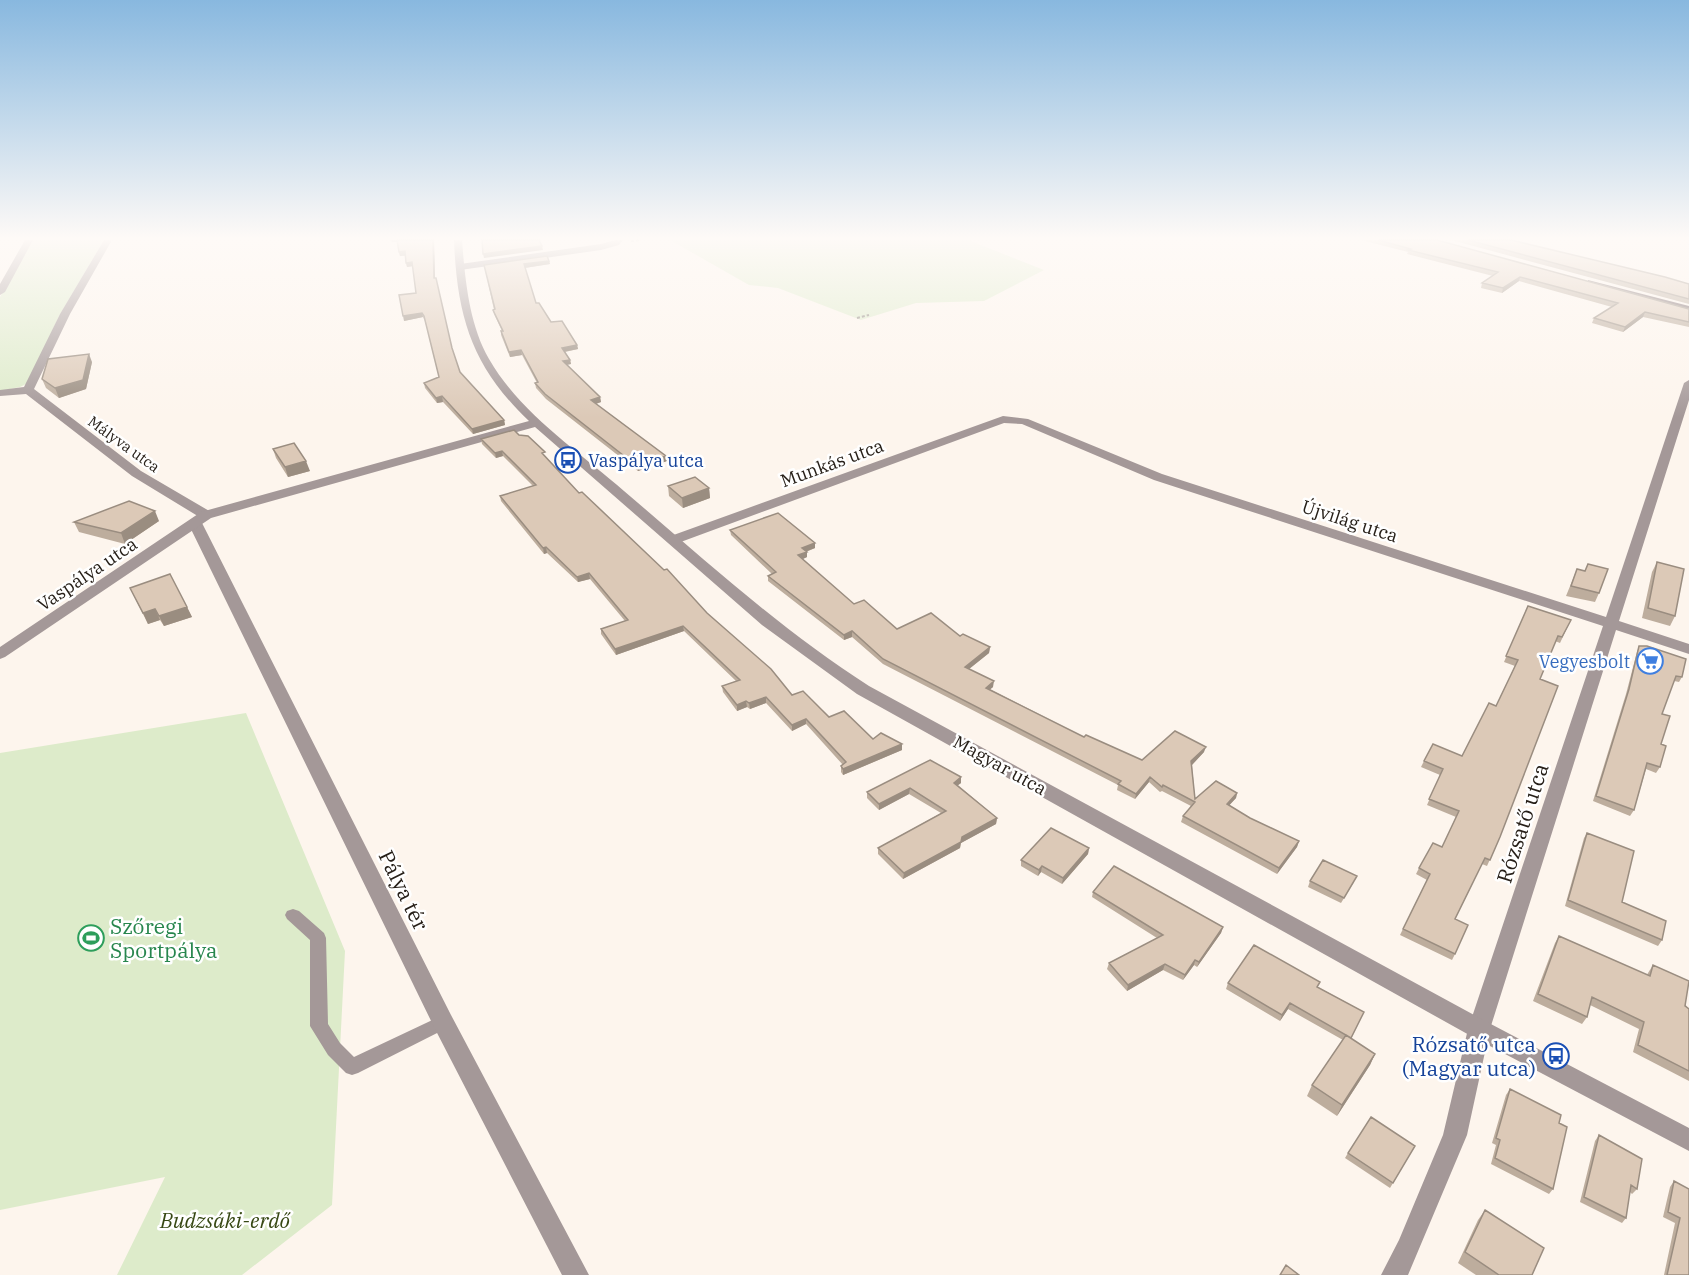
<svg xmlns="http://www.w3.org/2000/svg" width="1689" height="1275" viewBox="0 0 1689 1275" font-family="'IBM Plex Serif',serif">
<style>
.green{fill:#ddebca}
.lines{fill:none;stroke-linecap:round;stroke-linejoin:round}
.path{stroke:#8d867e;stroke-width:2;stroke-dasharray:3 2;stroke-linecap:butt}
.service{fill:#a49898;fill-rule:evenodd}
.minor{fill:#a49898;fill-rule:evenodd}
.tertiary{fill:#a49898;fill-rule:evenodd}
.secondary{fill:#7c6b6c;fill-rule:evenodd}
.wall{fill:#bdad9d}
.shaded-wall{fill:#9a8d80}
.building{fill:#dcc9b7;stroke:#9a8d80;stroke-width:1.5}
.labels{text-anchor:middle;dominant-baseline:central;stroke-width:5;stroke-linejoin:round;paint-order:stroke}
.far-street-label{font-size:15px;fill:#272019;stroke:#fff}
.transit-label{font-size:18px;fill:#164399;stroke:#fff;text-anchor:start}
.street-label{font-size:18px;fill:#272019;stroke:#fff}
.shop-label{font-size:18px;fill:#366cbe;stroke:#fff;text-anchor:end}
.near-street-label{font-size:21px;fill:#272019;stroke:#fff}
.near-leisure-label{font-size:21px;fill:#27864d;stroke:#fff;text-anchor:start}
.near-transit-label{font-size:21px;fill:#164399;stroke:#fff;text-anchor:end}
.near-park-label{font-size:21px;font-style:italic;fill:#374814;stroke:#fff}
</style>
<rect width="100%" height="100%" fill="#fdf5ed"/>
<path class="green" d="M 32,240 L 104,240 L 59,316 L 28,383 L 20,387 L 0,391 L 0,297 Z
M 670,240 L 968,240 L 1044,270 L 984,301 L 916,303 L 861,320 L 778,288 L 749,285 Z
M 246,713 L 345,951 L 332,1205 L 242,1275 L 117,1275 L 165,1177 L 0,1210 L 0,753 Z"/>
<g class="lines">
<path class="path" d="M 631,241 L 641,240
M 857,318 L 869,315"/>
<path class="service" d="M 293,909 L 299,911 L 324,933 L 326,938 L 328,1024 L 340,1043 L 354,1057 L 443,1015 L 449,1017 L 452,1022 L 449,1027 L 358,1073 L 352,1075 L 346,1073 L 328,1055 L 310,1026 L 310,940 L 287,919 L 285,915 L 287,911 Z"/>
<path class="minor" d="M 25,240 L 33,240 L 5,292 L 0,295 L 0,284 Z
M 104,240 L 112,240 L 70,314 L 34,389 L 141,471 L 211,512 L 212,515 L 211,518 L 201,518 L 132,476 L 26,394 L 0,396 L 0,390 L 24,387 L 60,314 Z
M 615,240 L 623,240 L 619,245 L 601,250 L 460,270 L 456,267 L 460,264 L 601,244 Z
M 1689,380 L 1689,400 L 1619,621 L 1689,644 L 1689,654 L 1616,630 L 1490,1029 L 1467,1135 L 1408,1275 L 1381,1275 L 1399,1240 L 1443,1135 L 1468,1029 L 1603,626 L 1154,480 L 1022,424 L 1004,423 L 678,543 L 673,544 L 666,540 L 668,537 L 1003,416 L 1028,419 L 1162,474 L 1606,617 L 1684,383 Z
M 195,519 L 202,523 L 451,1015 L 589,1275 L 562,1275 L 435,1029 L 188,523 Z"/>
<path class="tertiary" d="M 454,240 L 462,240 C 465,279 469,324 489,359 C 520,413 578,451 624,491 C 704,559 780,629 869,686 L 1487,1022 L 1689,1128 L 1689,1151 L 1471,1036 L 857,694 L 762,625 L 535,427 L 211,518 L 5,657 L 0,659 L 0,647 L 201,512 L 529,421 C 472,367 457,317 454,240 Z"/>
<path class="secondary" d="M 1588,280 L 1689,306 L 1689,312 L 1588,284 Z"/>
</g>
<path class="wall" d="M 391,240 L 434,240 L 435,278 L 452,348 L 460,372 L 504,420 L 505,425 L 473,434 L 443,402 L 437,403 L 425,388 L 424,383 L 439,377 L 425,321 L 423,317 L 404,321 L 416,293 L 413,266 L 407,267 L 405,256 L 400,256 L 397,242 L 392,242 Z
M 1361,240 L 1437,240 L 1689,309 L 1689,327 L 1643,317 L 1623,332 L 1592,323 L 1594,318 L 1612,307 L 1519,281 L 1502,293 L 1481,288 L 1482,283 L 1493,276 L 1407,254 L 1408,252 Z
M 1451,240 L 1511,240 L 1689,284 L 1689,304 Z
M 549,261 L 550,264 L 525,268 L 536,303 L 551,322 L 577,345 L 578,349 L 565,352 L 570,360 L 571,364 L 567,365 L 600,397 L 601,402 L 596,404 L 667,461 L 638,471 L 546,399 L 536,388 L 535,383 L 537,383 L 522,355 L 510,357 L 501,335 L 501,331 L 502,331 L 494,314 L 493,310 L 494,310 L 484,265 Z
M 92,362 L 86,389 L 59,398 L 46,388 L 42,379 Z
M 519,435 L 546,457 L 579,493 L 707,613 L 792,695 L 829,717 L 873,739 L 902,750 L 843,775 L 841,772 L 841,766 L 843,765 L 806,724 L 792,731 L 766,703 L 750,709 L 747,707 L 737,711 L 723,692 L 722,686 L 736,681 L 684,631 L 616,655 L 601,634 L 601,629 L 625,621 L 590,579 L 578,582 L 547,553 L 544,554 L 501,501 L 500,496 L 533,486 L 503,456 L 496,458 L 482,444 L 481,439 Z
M 273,449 L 310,471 L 288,477 L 276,458 Z
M 668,486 L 709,488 L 710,498 L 683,508 L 669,496 Z
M 159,521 L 125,544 L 79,532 L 74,522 Z
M 730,530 L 815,548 L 806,552 L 807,557 L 802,559 L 854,604 L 897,629 L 960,636 L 990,647 L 989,653 L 969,669 L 993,687 L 990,689 L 1084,737 L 1142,760 L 1204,752 L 1192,765 L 1195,799 L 1237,793 L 1236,798 L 1229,805 L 1250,818 L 1299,841 L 1297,847 L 1277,874 L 1181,822 L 1183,816 L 1191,806 L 1162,791 L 1160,792 L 1149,782 L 1135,799 L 1117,790 L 1118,785 L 883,664 L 852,637 L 844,640 L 768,581 L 768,576 L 772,574 L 731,535 Z
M 1657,562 L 1675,616 L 1670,626 L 1642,618 L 1652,572 Z
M 1588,564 L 1599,593 L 1595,602 L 1566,596 L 1577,569 L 1585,571 Z
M 130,588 L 187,607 L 192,617 L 164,626 L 160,620 L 148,624 Z
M 1528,606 L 1571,620 L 1560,643 L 1555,641 L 1540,679 L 1500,837 L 1487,866 L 1482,864 L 1455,919 L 1455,954 L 1452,960 L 1400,935 L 1427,880 L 1416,874 L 1419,868 L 1442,847 L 1456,817 L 1427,805 L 1440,775 L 1421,767 L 1424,761 L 1462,756 L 1496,706 L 1515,666 L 1504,662 Z
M 1639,646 L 1682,677 L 1679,682 L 1674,681 L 1662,714 L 1660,767 L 1656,773 L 1646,769 L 1634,810 L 1630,816 L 1593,801 L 1626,694 L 1637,652 Z
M 961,777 L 961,783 L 958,785 L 997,818 L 996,824 L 961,843 L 960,848 L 903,879 L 878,854 L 878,848 L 941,813 L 909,794 L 879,810 L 867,798 L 867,792 Z
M 1587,833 L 1622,902 L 1662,940 L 1658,946 L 1565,906 L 1584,838 Z
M 1089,848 L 1088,854 L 1062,884 L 1041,872 L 1038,876 L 1021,866 L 1021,860 Z
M 1310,881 L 1354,882 L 1341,903 L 1308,887 Z
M 1093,892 L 1223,927 L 1221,933 L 1197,967 L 1194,965 L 1183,980 L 1163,970 L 1127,991 L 1107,969 L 1109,963 L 1157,938 L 1092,897 Z
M 1559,936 L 1647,975 L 1648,973 L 1653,965 L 1689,1009 L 1689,1081 L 1633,1052 L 1639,1029 L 1590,1005 L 1587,1017 L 1582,1024 L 1533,1001 L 1555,943 Z
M 1228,983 L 1318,987 L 1364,1012 L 1351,1039 L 1375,1054 L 1370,1065 L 1337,1116 L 1307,1096 L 1312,1085 L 1343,1040 L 1288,1009 L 1280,1021 L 1226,989 Z
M 1510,1089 L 1559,1123 L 1553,1189 L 1549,1194 L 1491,1164 L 1496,1145 L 1492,1143 L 1506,1095 Z
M 1599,1135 L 1637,1189 L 1632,1194 L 1630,1192 L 1626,1218 L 1622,1223 L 1580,1202 L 1595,1141 Z
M 1415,1146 L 1390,1188 L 1345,1158 L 1348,1153 Z
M 1674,1181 L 1689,1275 L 1664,1275 L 1675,1223 L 1663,1217 L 1670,1187 Z
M 1485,1210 L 1532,1275 L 1476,1275 L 1458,1263 L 1478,1220 Z"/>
<path class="shaded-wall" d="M 391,240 L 397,240 L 397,242 L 392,242 Z
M 433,240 L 434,240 L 435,282 L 434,278 Z
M 542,246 L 543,250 L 484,258 L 483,254 Z
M 405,251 L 406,255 L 400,256 L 399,252 Z
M 549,261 L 550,264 L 524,268 L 524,264 Z
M 412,262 L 413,266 L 407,267 L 406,263 Z
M 1520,277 L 1519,281 L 1502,293 L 1503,288 Z
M 1645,312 L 1643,317 L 1623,332 L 1625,327 Z
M 422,313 L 423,317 L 404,321 L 403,316 Z
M 577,345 L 578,349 L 563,352 L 562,348 Z
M 521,350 L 522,355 L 510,357 L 509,352 Z
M 89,354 L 92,362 L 86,389 L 59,398 L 55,388 Z
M 570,360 L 571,364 L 564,365 L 563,361 Z
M 442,396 L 443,402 L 437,403 L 436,398 Z
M 600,397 L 601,402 L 592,405 L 591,400 Z
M 504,420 L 505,425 L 473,434 L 472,429 Z
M 502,451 L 503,456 L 496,458 L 495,453 Z
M 666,456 L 667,461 L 638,471 L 637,466 Z
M 306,461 L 310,471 L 288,477 L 285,467 Z
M 709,488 L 710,498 L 683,508 L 682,498 Z
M 155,511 L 159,521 L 125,544 L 121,533 Z
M 815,543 L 815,548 L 802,553 L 802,548 Z
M 546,547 L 547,553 L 544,554 L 543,548 Z
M 807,552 L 807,557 L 799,561 L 798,555 Z
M 589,573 L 590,579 L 578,582 L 577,577 Z
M 187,607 L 192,617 L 164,626 L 159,616 Z
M 155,609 L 160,620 L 148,624 L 143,613 Z
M 683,626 L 684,631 L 616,655 L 615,649 Z
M 852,631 L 852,637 L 844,640 L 844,635 Z
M 990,647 L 989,653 L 964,673 L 965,667 Z
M 994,681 L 993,687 L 986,693 L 986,688 Z
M 766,697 L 766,703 L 750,709 L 749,703 Z
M 746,701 L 747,707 L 737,711 L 737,705 Z
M 806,719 L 806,724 L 792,731 L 792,725 Z
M 902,744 L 902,750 L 843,775 L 843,769 Z
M 1206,747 L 1204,752 L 1190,767 L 1191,761 Z
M 961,777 L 961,783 L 954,788 L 954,783 Z
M 1150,777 L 1149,782 L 1135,799 L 1136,794 Z
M 910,788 L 909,794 L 879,810 L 879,804 Z
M 1237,793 L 1236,798 L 1226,809 L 1227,804 Z
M 997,818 L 996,824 L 961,843 L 962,837 Z
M 1299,841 L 1297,847 L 1277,874 L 1279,868 Z
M 961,842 L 960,848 L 903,879 L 904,873 Z
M 1089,848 L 1088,854 L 1062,884 L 1063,878 Z
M 1042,866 L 1041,872 L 1038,876 L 1039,870 Z
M 1223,927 L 1221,933 L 1197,967 L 1199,962 Z
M 1195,960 L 1194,965 L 1183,980 L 1185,975 Z
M 1165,964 L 1163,970 L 1127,991 L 1128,985 Z
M 1290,1003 L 1288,1009 L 1280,1021 L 1282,1015 Z
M 1375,1054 L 1370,1065 L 1337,1116 L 1342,1105 Z"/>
<path class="building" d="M 397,240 L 433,240 L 434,278 L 436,278 L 452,348 L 460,372 L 504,420 L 472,429 L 442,396 L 436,398 L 424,383 L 439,377 L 424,316 L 422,313 L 403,316 L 399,295 L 416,293 L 412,262 L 406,263 L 405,251 L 399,252 Z
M 482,240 L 539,240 L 542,246 L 483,254 Z
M 1378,240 L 1437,240 L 1689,309 L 1689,322 L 1645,312 L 1625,327 L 1594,318 L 1618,303 L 1520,277 L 1503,288 L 1482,283 L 1498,272 L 1408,250 L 1411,249 Z
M 1468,240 L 1511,240 L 1665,277 L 1689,284 L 1689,299 Z
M 547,256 L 549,261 L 524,264 L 536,303 L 539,303 L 551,322 L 562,321 L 577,345 L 562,348 L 570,360 L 563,361 L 600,397 L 591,400 L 666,456 L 637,466 L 545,394 L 535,383 L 538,382 L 521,350 L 509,352 L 501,331 L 503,331 L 493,310 L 495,309 L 484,265 Z
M 89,354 L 83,380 L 55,388 L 42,379 L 48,359 Z
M 514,430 L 519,435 L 528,436 L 545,452 L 542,453 L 579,493 L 582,492 L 664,570 L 667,569 L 707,613 L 771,669 L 792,695 L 803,691 L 829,717 L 844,711 L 873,739 L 881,733 L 902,744 L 843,769 L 841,766 L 846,762 L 806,719 L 792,725 L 766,697 L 749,703 L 746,701 L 737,705 L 722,686 L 740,680 L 683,626 L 615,649 L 601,629 L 628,620 L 589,573 L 577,577 L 546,547 L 543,548 L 500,496 L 536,485 L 502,451 L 495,453 L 481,439 Z
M 294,443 L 306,461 L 285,467 L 273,449 Z
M 695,477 L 709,488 L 682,498 L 668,486 Z
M 129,501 L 155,511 L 121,533 L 74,522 Z
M 778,513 L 815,543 L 802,548 L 807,552 L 798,555 L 854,604 L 864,600 L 897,629 L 931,613 L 960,636 L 963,634 L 990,647 L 965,667 L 994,681 L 986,688 L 1084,737 L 1086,735 L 1142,760 L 1175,731 L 1206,747 L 1191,761 L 1195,799 L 1216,781 L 1237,793 L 1227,804 L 1250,818 L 1299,841 L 1279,868 L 1183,816 L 1195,802 L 1163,785 L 1162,787 L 1150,777 L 1136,794 L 1118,784 L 1121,781 L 883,659 L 852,631 L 844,635 L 768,576 L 776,572 L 730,530 Z
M 1657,562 L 1684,569 L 1675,616 L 1648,608 Z
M 1588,564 L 1608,569 L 1599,593 L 1571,586 L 1577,569 L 1585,571 Z
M 170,574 L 187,607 L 159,616 L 155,609 L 143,613 L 130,588 Z
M 1528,606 L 1571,620 L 1562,637 L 1558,636 L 1540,679 L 1558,686 L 1500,837 L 1490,860 L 1485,858 L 1455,919 L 1468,925 L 1455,954 L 1403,929 L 1430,874 L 1419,868 L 1433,843 L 1442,847 L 1459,811 L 1429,799 L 1443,769 L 1424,761 L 1433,744 L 1462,756 L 1489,703 L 1496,706 L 1518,660 L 1506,656 Z
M 1639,646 L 1647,646 L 1686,659 L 1682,677 L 1676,676 L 1662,714 L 1670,716 L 1661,744 L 1666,746 L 1660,767 L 1647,763 L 1634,810 L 1596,796 L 1629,689 Z
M 930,760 L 961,777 L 954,783 L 997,818 L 962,837 L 961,842 L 904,873 L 878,848 L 946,811 L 910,788 L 879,804 L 867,792 Z
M 1051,828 L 1089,848 L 1063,878 L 1042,866 L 1039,870 L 1021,860 Z
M 1587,833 L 1634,851 L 1622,902 L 1666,921 L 1662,940 L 1568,900 Z
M 1323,860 L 1357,876 L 1344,898 L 1310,881 Z
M 1114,866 L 1223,927 L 1199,962 L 1195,960 L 1185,975 L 1165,964 L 1128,985 L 1109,963 L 1163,935 L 1093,892 Z
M 1559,936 L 1650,976 L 1653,965 L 1689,981 L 1685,1006 L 1689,1009 L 1689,1071 L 1638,1045 L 1644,1022 L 1592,997 L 1587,1017 L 1538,994 Z
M 1254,945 L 1320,982 L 1317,987 L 1364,1012 L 1351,1038 L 1290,1003 L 1282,1015 L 1228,983 Z
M 1346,1035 L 1375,1054 L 1342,1105 L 1312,1085 Z
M 1510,1089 L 1561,1115 L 1559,1123 L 1567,1127 L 1553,1189 L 1495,1158 L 1500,1140 L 1496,1138 Z
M 1371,1117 L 1415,1146 L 1393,1183 L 1348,1153 Z
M 1599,1135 L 1642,1159 L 1637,1189 L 1631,1185 L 1626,1218 L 1584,1197 Z
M 1674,1181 L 1689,1189 L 1689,1275 L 1667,1275 L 1680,1218 L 1668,1212 Z
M 1485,1210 L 1544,1248 L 1532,1275 L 1499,1275 L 1465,1252 Z
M 1286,1265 L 1299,1275 L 1280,1275 Z"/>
<linearGradient id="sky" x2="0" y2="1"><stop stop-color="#88b8df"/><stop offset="0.57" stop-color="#fefaf7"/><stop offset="1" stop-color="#fefaf7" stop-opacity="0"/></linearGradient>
<rect width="1689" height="418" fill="url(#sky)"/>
<defs>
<g id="bus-ring" transform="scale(1.35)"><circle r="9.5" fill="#fff" stroke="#1a4fb4" stroke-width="1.5"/><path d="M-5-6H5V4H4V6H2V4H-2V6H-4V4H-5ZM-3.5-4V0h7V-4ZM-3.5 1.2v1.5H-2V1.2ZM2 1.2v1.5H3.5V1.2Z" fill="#1a4fb4"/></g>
<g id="supermarket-ring" transform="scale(1.35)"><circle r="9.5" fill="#fff" stroke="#3f7fe0" stroke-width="1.5"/><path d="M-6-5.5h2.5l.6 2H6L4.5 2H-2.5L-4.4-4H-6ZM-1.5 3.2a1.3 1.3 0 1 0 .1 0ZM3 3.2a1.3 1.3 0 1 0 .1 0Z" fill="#3f7fe0"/></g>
<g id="stadium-ring" transform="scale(1.35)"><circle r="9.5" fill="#fff" stroke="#2e9e5b" stroke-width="1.5"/><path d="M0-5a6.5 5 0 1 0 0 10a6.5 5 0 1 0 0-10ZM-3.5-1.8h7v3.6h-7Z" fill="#2e9e5b"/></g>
</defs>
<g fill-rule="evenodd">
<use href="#bus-ring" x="568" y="460"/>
<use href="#supermarket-ring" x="1650" y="661"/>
<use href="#stadium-ring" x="91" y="938"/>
<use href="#bus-ring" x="1556" y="1056"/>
</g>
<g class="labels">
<g class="far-street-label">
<text transform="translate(124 444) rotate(36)">Mályva utca</text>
</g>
<g class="transit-label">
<text x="588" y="460">Vaspálya utca</text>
</g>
<g class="street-label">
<text transform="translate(832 463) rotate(-20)">Munkás utca</text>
<text transform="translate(1350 521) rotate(18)">Újvilág utca</text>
<text transform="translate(87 574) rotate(-34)">Vaspálya utca</text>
<text transform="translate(1000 765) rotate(29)">Magyar utca</text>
</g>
<g class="shop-label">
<text x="1630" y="661">Vegyesbolt</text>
</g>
<g class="near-street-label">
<text transform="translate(1522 823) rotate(-72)">Rózsatő utca</text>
<text transform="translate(404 890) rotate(64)">Pálya tér</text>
</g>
<g class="near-leisure-label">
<text x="110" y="926">Szőregi<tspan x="110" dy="24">Sportpálya</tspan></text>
</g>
<g class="near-transit-label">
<text x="1536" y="1044">Rózsatő utca<tspan x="1536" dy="24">(Magyar utca)</tspan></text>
</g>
<g class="near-park-label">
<text x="225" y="1220">Budzsáki-erdő</text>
</g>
</g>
</svg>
